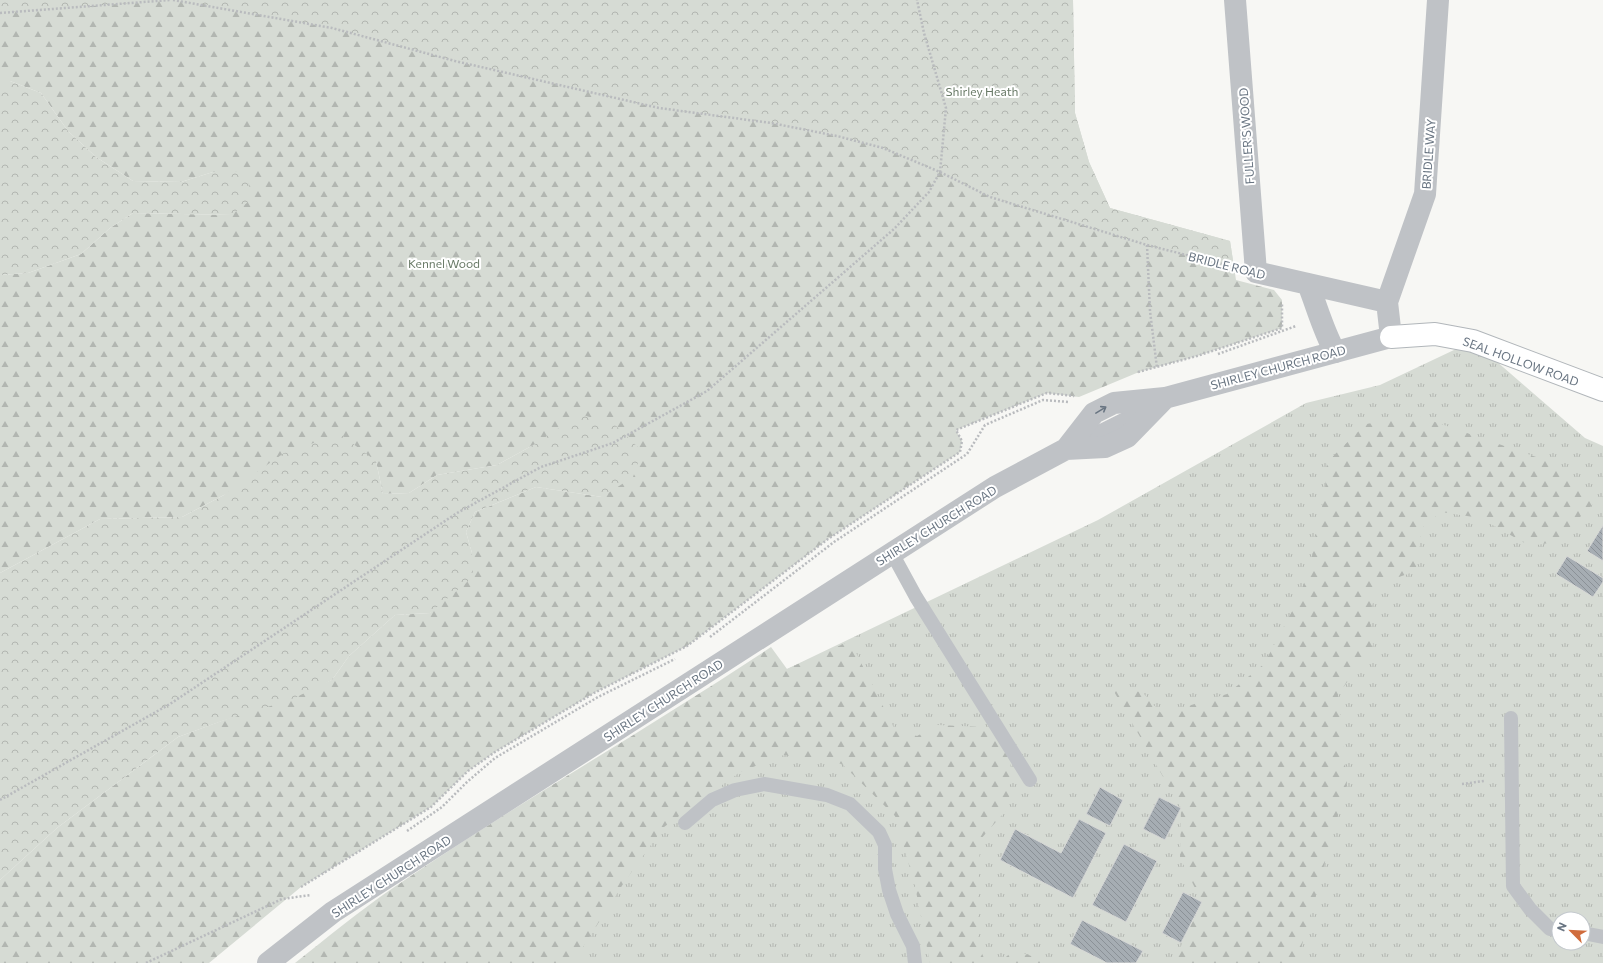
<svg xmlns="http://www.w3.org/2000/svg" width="1603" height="963" viewBox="0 0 1603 963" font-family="Commissioner,sans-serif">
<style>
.grass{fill:url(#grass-tufts);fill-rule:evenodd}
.forest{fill:url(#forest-firs)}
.park{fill:url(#park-crowns)}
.building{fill:url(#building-back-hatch);stroke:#d8d9d7}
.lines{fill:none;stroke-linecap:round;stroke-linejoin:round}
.secondary-casing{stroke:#b1b6ba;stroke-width:24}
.path{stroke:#b9bbbe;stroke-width:2.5;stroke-dasharray:2 2;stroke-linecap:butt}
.service{stroke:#bfc2c6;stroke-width:14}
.minor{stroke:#bfc2c6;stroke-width:22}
.tertiary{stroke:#bfc2c6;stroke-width:22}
.secondary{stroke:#fff;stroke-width:22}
.oneway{stroke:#697582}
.labels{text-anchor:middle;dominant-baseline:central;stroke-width:4;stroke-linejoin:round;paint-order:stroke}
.park-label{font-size:12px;fill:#697a67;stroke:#fff}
.street-label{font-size:12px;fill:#697582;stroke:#fff}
</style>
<defs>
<pattern id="grass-tufts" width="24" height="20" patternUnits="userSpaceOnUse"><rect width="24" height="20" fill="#d6dbd4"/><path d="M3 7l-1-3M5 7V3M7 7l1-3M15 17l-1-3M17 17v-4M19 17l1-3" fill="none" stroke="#b2b6b1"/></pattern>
<pattern id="forest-firs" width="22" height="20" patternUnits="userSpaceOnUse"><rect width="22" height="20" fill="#d6dbd4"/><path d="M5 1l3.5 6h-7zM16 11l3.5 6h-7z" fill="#b2b6b1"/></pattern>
<pattern id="park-crowns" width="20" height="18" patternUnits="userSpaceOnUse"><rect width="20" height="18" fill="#d6dbd4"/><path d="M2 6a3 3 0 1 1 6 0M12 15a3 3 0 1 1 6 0" fill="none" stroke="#b2b6b1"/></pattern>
<pattern id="building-back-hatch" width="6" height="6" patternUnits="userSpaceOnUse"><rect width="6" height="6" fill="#a6adb3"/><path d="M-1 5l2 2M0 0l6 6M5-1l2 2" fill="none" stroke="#8b9197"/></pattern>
</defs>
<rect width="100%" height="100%" fill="#f7f7f4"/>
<path class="grass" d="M 1473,341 L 1585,438 L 1603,446 L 1603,963 L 363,963 L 787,669 L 1098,520 L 1306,403 L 1380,385 ZM 1559,919 L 1583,919 L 1583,943 L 1559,943 Z"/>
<path class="forest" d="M 0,0 L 1073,0 L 1075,113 L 1089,162 L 1110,208 L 1230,241 L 1236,280 L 1274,290 L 1282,300 L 1282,328 L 1197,356 L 1139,372 L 1079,397 L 1047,393 L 956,430 L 962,441 L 960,452 L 828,539 L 687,646 L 594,693 L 495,752 L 468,771 L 431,807 L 301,887 L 209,963 L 0,963 L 0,880 L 57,828 L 178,737 L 332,680 L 349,656 L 395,615 L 430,613 L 472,553 L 466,532 L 475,512 L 536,487 L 602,497 L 535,444 L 497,465 L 437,475 L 409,493 L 383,494 L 376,461 L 224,495 L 182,517 L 100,519 L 0,573 L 0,275 L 28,273 L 81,254 L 110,228 L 133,213 L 231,215 L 213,172 L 181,182 L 133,181 L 96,157 L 68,131 L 41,93 L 10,81 L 0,81 Z
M 1418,416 L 1556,464 L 1597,500 L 1555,542 L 1530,546 L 1480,518 L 1441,512 L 1422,528 L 1416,571 L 1379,584 L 1369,615 L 1373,645 L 1338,695 L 1347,783 L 1297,963 L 1173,963 L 1202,902 L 1180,858 L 1181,808 L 1112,688 L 1142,692 L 1162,714 L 1227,694 L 1264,664 L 1300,596 L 1312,556 L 1325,492 L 1327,462 L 1366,424 Z
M 850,641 L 894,728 L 917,736 L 938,725 L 981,727 L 1011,756 L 1009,807 L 980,840 L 978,898 L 978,944 L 986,963 L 930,963 L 915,886 L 895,816 L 842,764 L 784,755 L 740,772 L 664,827 L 625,881 L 573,963 L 295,963 C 327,938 359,911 393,888 C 516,804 646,730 771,647 L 787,669 Z
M 1014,950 L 1049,962 L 1052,963 L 999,963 Z"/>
<path class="park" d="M 0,0 L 170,0 L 0,13 Z
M 182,0 L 1073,0 L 1075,113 L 1089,162 L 1110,208 L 1230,241 L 1234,267 L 1147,245 L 991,197 L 940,172 L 883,148 L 837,136 L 771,123 L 659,108 L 455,61 L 332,28 Z
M 0,81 L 10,81 L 41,93 L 68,131 L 96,157 L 133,181 L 181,182 L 213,172 L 246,171 L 252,199 L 231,215 L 133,213 L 110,228 L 81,254 L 28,273 L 0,275 Z
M 580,414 L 615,425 L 642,451 L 633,477 L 602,497 L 536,487 L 475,512 L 466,532 L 472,553 L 473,577 L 430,613 L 395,615 L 349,656 L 332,680 L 290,700 L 222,721 L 178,737 L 57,828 L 0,880 L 0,573 L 100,519 L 182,517 L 224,495 L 284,453 L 340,434 L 376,461 L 383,494 L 409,493 L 437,475 L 497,465 L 535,444 Z"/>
<path class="building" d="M 1603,525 L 1603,561 L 1587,551 Z
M 1567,556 L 1603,578 L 1603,582 L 1593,597 L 1556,574 Z
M 1100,787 L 1123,800 L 1110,826 L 1086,814 Z
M 1159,797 L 1181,808 L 1165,840 L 1143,829 Z
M 1079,819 L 1106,833 L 1073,898 L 1000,860 L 1015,829 L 1061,853 Z
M 1124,844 L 1157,861 L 1126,922 L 1092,905 Z
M 1183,892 L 1202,902 L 1181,943 L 1162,933 Z
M 1082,920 L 1143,951 L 1136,963 L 1107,963 L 1070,944 Z"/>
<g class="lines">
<g class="secondary-casing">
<path id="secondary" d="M 1391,337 L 1435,334 L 1473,341 L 1603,390"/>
</g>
<path class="path" d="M 173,0 L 332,28 L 455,61 L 659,108 L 771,123 L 837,136 L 883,148 L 940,172 L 990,197 L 1147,245 L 1230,266
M 0,13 L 170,0
M 1147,245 L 1150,311 L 1157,368
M 1218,354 L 1296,326
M 1138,372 L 1197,356 L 1282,328 L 1282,304
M 710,637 L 834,542 L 967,454 L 985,425 L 1043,400 L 1069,402
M 1462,784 L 1484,781
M 0,800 L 170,704 L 457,513 L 541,467 L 613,443 L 707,391 L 894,229 L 929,192 L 940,172 L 946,108 L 924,33 L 917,0
M 407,831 L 442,807 L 467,782 L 495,758 L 598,697 L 675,659
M 301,887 L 431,807 L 468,771 L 495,752 L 594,693 L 687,646 L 828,539 L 960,452 L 962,441 L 956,430 L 1047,393 L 1074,396
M 146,963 L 282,899 L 311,895"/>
<path class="service" d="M 1073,445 L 1151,406
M 892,553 L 916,597 L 1030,780
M 1511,718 L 1513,886 L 1530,909 L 1550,929 L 1559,930
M 685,823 L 712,800 L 735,790 L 764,784 L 827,795 L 850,804 L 879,832 L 885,845 L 885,869 L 889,890 L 897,914 L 913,946 L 915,963
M 1583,933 L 1603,937"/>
<path class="minor" d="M 1235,0 L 1256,272 L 1387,302 L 1391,337
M 1308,284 C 1317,307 1323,330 1335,352
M 1387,302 L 1425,194 L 1438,0"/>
<path class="tertiary" d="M 1066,449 L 1105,447 L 1127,437 L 1165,398
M 268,963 L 333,912 L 995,487 L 1066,449 L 1094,413 L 1114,403 L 1165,398 L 1391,337"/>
<use href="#secondary" class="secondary"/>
</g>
<defs><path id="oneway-shaft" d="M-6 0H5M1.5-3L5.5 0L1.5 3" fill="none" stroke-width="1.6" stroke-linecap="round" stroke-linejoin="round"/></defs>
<use class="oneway" href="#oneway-shaft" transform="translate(1101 410) rotate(-31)"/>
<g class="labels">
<g class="park-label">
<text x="982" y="91">Shirley Heath</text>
<text x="444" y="263">Kennel Wood</text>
</g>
<g class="street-label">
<text transform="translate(1246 136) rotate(-94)">FULLER'S WOOD</text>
<text transform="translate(1428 154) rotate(-86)">BRIDLE WAY</text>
<text transform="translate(1227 265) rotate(14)">BRIDLE ROAD</text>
<text transform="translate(1521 361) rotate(20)">SEAL HOLLOW ROAD</text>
<text transform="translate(1278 367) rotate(-15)">SHIRLEY CHURCH ROAD</text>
<text transform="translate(936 525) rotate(-32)">SHIRLEY CHURCH ROAD</text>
<text transform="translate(663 700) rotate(-33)">SHIRLEY CHURCH ROAD</text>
<text transform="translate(391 876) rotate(-33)">SHIRLEY CHURCH ROAD</text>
</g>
</g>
<g transform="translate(1571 931) rotate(294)"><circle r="19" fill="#ffffff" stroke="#c3c8cd"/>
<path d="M0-3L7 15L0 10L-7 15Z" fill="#d06c3c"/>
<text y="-6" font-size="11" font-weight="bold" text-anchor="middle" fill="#697582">N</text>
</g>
</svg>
